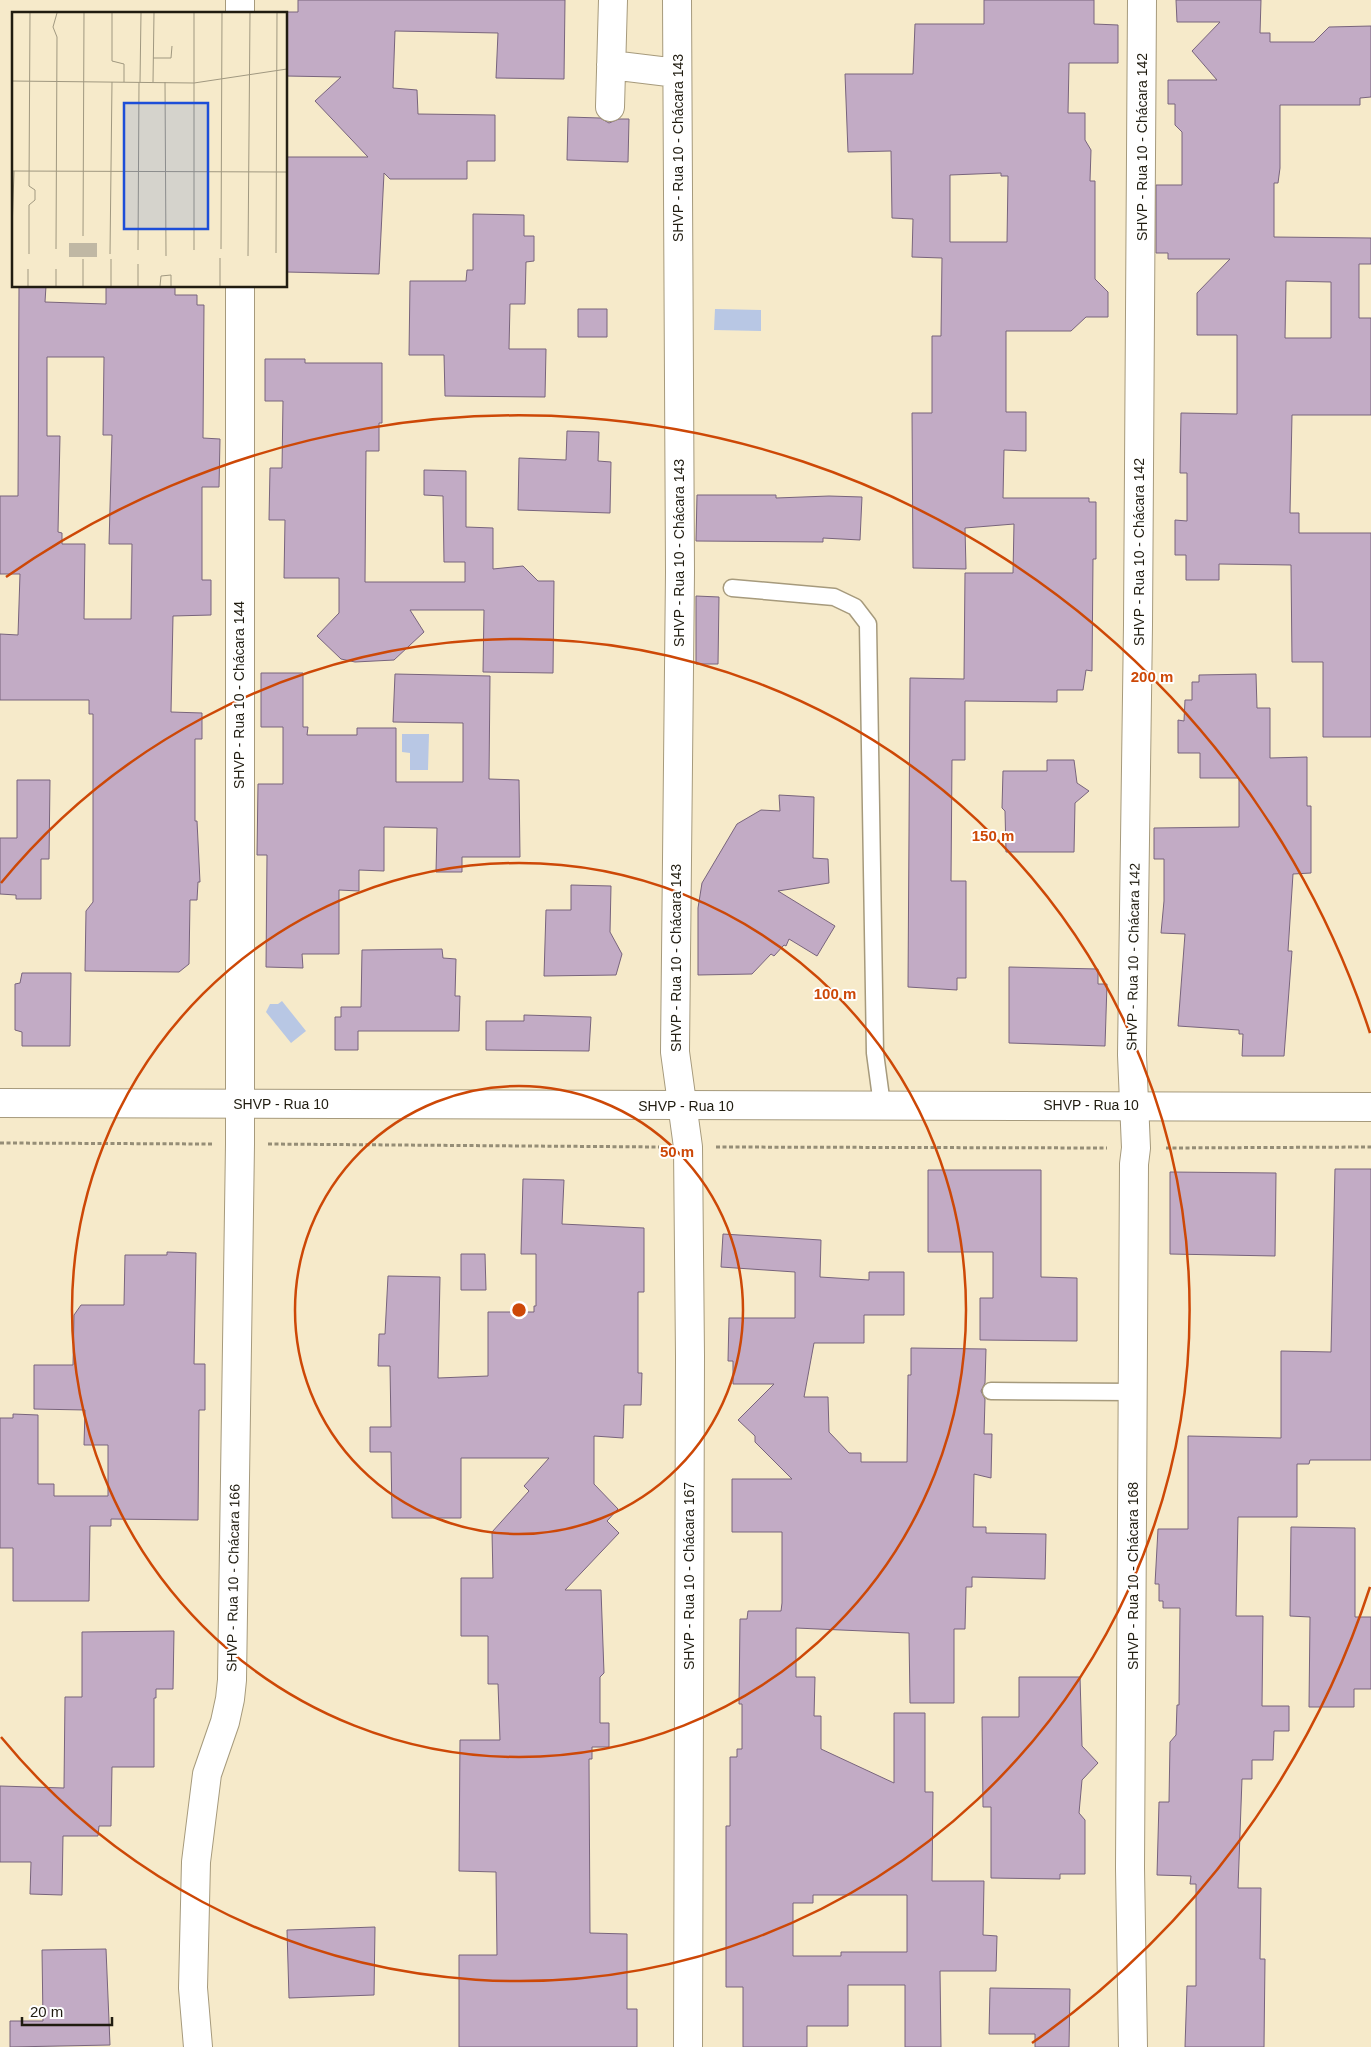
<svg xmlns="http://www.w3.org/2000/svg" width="1371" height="2047" viewBox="0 0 1371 2047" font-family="Arial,sans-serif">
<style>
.water{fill:#b8c7e4}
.building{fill:#c2abc5;stroke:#78647c;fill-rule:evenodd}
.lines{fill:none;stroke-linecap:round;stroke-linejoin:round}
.lane-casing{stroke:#a69a7c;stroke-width:19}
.street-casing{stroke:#a69a7c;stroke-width:30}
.secondary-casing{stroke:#a69a7c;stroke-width:30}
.path{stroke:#958d76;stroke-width:3;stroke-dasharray:4 2.5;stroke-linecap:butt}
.lane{stroke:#fff;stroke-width:16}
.street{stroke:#fff;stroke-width:28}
.secondary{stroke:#fff;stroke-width:28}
.ring{fill:none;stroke:#cd4807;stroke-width:2.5}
.labels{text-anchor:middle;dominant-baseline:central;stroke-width:4;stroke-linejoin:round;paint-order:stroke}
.street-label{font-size:14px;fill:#201c10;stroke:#fff}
.inset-road{fill:none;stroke:#a09880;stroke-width:1}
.view{fill:#1d4ed8;fill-opacity:0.15;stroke:#1d4ed8;stroke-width:2.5}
.inset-edge{fill:none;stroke:#201c10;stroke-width:2.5}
.centre{fill:#cd4807;stroke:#fff;stroke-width:2.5}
.ring-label{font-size:15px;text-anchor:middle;font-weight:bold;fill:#cd4807;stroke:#fff;stroke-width:4;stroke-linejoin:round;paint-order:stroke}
</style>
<rect width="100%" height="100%" fill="#f6eaca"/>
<path class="water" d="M 715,309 L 761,310 L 761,331 L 714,330 Z
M 402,734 L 429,734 L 428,770 L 410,770 L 410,753 L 402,752 Z
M 282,1001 L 306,1031 L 291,1043 L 266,1012 L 270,1004 L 278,1004 Z"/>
<path class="building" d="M 298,0 L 565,0 L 564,79 L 496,78 L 498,33 L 395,31 L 393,88 L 417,90 L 418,114 L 495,115 L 495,161 L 467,161 L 467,179 L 390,179 L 384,173 L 379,274 L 286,272 L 286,157 L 368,157 L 315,101 L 341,77 L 286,76 L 287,12 L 298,12 Z
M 984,0 L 1094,0 L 1094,24 L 1118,25 L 1118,63 L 1069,63 L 1068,113 L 1085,113 L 1085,140 L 1091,150 L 1090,181 L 1095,181 L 1095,279 L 1108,292 L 1108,317 L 1086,317 L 1071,331 L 1006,331 L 1006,412 L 1026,412 L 1026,451 L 1004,450 L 1003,498 L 1089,498 L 1089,502 L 1096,502 L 1096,559 L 1093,559 L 1092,671 L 1086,670 L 1083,690 L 1057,690 L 1057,702 L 965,701 L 965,760 L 952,760 L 951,881 L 966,881 L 966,978 L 957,978 L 957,990 L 908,987 L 910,678 L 964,679 L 965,573 L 1013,573 L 1014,524 L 965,528 L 966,569 L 913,568 L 912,413 L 932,413 L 932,336 L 941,336 L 942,258 L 912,257 L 913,219 L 892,218 L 891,151 L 848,152 L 845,74 L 913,74 L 915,24 L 984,24 ZM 1001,173 L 1001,176 L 1008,176 L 1007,242 L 950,242 L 950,175 Z
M 1176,0 L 1261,0 L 1260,33 L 1270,33 L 1270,42 L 1314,42 L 1329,27 L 1371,26 L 1371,97 L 1360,98 L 1360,105 L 1280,105 L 1280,168 L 1278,183 L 1274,183 L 1274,237 L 1371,238 L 1371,264 L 1359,264 L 1359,318 L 1371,318 L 1371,415 L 1292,415 L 1290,513 L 1299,513 L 1299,533 L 1371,533 L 1371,737 L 1323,737 L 1323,662 L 1292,662 L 1291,565 L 1219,564 L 1219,580 L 1186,580 L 1186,555 L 1175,555 L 1175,520 L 1187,521 L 1187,473 L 1180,473 L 1181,413 L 1237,414 L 1237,335 L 1197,335 L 1197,293 L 1230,259 L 1168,259 L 1168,253 L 1156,253 L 1156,185 L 1182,185 L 1182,132 L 1175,125 L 1175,104 L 1168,104 L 1168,80 L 1217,80 L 1192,51 L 1220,22 L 1177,22 ZM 1286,281 L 1331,282 L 1331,338 L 1285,338 Z
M 568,117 L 600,118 L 609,123 L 619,119 L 629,119 L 628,162 L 567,160 Z
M 473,214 L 524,215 L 524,236 L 534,236 L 534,261 L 526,262 L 525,304 L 510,304 L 509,349 L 546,349 L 545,397 L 445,396 L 444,355 L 409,355 L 410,281 L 466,281 L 467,270 L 473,270 Z
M 19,286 L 46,286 L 45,302 L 106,304 L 106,286 L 175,286 L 175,295 L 197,295 L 197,305 L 204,305 L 203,438 L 220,439 L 219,487 L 202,487 L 202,580 L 211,580 L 211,615 L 173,616 L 171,712 L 202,713 L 202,739 L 195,739 L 195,821 L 197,821 L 200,882 L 198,882 L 197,900 L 190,900 L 189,964 L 179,972 L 85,971 L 86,911 L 93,902 L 93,714 L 89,714 L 89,700 L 0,700 L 0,634 L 18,635 L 20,574 L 0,574 L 0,496 L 18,496 ZM 47,357 L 104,357 L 103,435 L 112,435 L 109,544 L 132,544 L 131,619 L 84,619 L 85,544 L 62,544 L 62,533 L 58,532 L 60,436 L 47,436 Z
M 578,309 L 607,309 L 607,337 L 578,337 Z
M 265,359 L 305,359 L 305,363 L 382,363 L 382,423 L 379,423 L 379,451 L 366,451 L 365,582 L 465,582 L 465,562 L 444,562 L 443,496 L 424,495 L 424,470 L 466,471 L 466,527 L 493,528 L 493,569 L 523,566 L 538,581 L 554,581 L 553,673 L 483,672 L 484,610 L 410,610 L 424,632 L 394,660 L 355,662 L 341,659 L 317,636 L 339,613 L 339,578 L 284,578 L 285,520 L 269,520 L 270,468 L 282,468 L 283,401 L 265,401 Z
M 567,431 L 599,432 L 598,461 L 611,462 L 610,513 L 518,510 L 519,458 L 566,460 Z
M 697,495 L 776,495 L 776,498 L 829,496 L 862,497 L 860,540 L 823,538 L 823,542 L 696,541 Z
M 696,596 L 719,597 L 718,664 L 696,664 Z
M 261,673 L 303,673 L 303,727 L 308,727 L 307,735 L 357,735 L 357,728 L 396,728 L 396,782 L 463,782 L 463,723 L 393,722 L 395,674 L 490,676 L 489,779 L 519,780 L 520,857 L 462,857 L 462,872 L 436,872 L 437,828 L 384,827 L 384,871 L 359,870 L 359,891 L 339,890 L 339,954 L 302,954 L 303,968 L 266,967 L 267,855 L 257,855 L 258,784 L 283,784 L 283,727 L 261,727 Z
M 1256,674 L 1257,708 L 1270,708 L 1270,758 L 1307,757 L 1307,806 L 1311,806 L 1311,873 L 1293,874 L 1288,951 L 1292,951 L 1284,1056 L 1242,1056 L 1243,1034 L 1239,1034 L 1239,1030 L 1178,1026 L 1185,934 L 1161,933 L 1164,901 L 1164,859 L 1154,859 L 1154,828 L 1239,827 L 1239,778 L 1200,778 L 1200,753 L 1178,753 L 1178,720 L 1184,721 L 1185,700 L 1192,700 L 1192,682 L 1199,682 L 1199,675 Z
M 1047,760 L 1074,760 L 1077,783 L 1089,791 L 1075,803 L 1074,852 L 1006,852 L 1005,811 L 1002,808 L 1003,771 L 1047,771 Z
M 17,780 L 50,780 L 49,859 L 41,859 L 41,899 L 16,899 L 16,895 L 0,894 L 0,838 L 17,838 Z
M 779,795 L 814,797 L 813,858 L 828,859 L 829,883 L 778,891 L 835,926 L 817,956 L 789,939 L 786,946 L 784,945 L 774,956 L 771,954 L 752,974 L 698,975 L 698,908 L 702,883 L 737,824 L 761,810 L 780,811 Z
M 571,885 L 611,886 L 610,932 L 622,954 L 616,975 L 544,976 L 546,910 L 571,910 Z
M 442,949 L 443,958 L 456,959 L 455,996 L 460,996 L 459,1031 L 358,1031 L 358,1050 L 335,1050 L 335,1017 L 341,1017 L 341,1007 L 361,1007 L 362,950 Z
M 1009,967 L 1098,969 L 1098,984 L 1107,984 L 1105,1046 L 1009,1043 Z
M 22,973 L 71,973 L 70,1046 L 22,1046 L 22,1032 L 15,1030 L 15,984 L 20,983 Z
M 524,1015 L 591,1017 L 589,1051 L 486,1050 L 486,1021 L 524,1021 Z
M 1335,1169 L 1371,1169 L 1371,1460 L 1310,1460 L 1309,1464 L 1297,1464 L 1297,1517 L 1238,1517 L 1236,1616 L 1263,1616 L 1262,1706 L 1289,1706 L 1289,1731 L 1274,1731 L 1273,1760 L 1252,1760 L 1252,1779 L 1242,1779 L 1238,1888 L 1261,1888 L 1260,1959 L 1265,1959 L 1264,2047 L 1185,2047 L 1187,1986 L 1196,1986 L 1196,1884 L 1190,1884 L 1191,1876 L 1157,1875 L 1159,1802 L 1169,1802 L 1170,1742 L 1176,1735 L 1177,1705 L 1179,1705 L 1180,1608 L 1163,1608 L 1163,1601 L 1159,1601 L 1159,1584 L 1155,1584 L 1158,1529 L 1188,1529 L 1188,1436 L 1281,1438 L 1281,1351 L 1331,1352 Z
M 928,1170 L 1041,1170 L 1041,1277 L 1077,1278 L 1077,1341 L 980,1340 L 980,1298 L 993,1298 L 993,1252 L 928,1252 Z
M 1170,1172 L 1276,1173 L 1275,1256 L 1170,1254 Z
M 523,1179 L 564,1180 L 562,1224 L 644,1228 L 644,1292 L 638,1292 L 638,1373 L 642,1373 L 641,1405 L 624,1405 L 623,1438 L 594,1436 L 594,1484 L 618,1509 L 607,1521 L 619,1533 L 565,1590 L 601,1590 L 604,1673 L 600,1677 L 600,1723 L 609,1723 L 609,1747 L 592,1747 L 592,1759 L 589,1759 L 590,1933 L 627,1934 L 627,2009 L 637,2009 L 637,2047 L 459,2047 L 459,1955 L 497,1955 L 496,1872 L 459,1871 L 460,1740 L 500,1740 L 498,1684 L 488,1684 L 488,1636 L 461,1636 L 461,1578 L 493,1578 L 492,1532 L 529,1491 L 524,1486 L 549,1458 L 461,1458 L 461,1518 L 392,1518 L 391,1452 L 370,1452 L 370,1427 L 391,1427 L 390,1366 L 378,1366 L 379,1334 L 385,1334 L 388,1276 L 440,1277 L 438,1378 L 488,1376 L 488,1312 L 534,1312 L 534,1306 L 536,1306 L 536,1254 L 521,1254 Z
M 723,1234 L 821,1240 L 820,1277 L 869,1280 L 869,1272 L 904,1272 L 904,1315 L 864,1315 L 864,1343 L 814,1343 L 804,1397 L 828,1397 L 829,1432 L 849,1453 L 861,1453 L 861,1462 L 907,1462 L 908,1375 L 911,1375 L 911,1348 L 986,1349 L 985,1383 L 981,1391 L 985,1399 L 984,1434 L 992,1434 L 991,1478 L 974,1474 L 973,1527 L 986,1527 L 986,1533 L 1046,1534 L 1045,1579 L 972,1577 L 972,1587 L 966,1587 L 965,1629 L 954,1629 L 954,1703 L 910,1703 L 909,1633 L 796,1628 L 796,1677 L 815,1677 L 814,1716 L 821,1716 L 821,1749 L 894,1783 L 894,1713 L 925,1713 L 925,1792 L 933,1792 L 932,1881 L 984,1881 L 983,1935 L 997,1936 L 996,1971 L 940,1971 L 941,2047 L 905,2047 L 905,1985 L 848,1985 L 848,2026 L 807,2026 L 807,2047 L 743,2047 L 743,1987 L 726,1987 L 726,1826 L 730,1826 L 730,1757 L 737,1757 L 737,1749 L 742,1749 L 742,1704 L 739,1704 L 740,1619 L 747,1619 L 748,1611 L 781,1611 L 782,1603 L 782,1532 L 732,1532 L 732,1479 L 792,1479 L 755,1442 L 755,1436 L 738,1420 L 774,1384 L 733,1384 L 733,1361 L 728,1361 L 729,1318 L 795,1318 L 795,1272 L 721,1267 ZM 813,1895 L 907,1895 L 907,1952 L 841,1952 L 841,1956 L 793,1956 L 793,1903 L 813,1903 Z
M 167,1252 L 196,1253 L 194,1364 L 205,1364 L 205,1410 L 199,1410 L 198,1520 L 111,1519 L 111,1526 L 90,1526 L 89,1601 L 13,1601 L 13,1548 L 0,1548 L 0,1418 L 13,1418 L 13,1414 L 38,1415 L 38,1484 L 54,1484 L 54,1496 L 108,1496 L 108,1445 L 84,1445 L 85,1410 L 34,1409 L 34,1365 L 73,1365 L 74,1315 L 81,1305 L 124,1305 L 125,1255 L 167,1255 Z
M 461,1254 L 485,1254 L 486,1290 L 461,1290 Z
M 1291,1527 L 1355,1528 L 1355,1617 L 1371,1617 L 1371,1689 L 1354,1689 L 1354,1707 L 1309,1707 L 1310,1617 L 1290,1616 Z
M 174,1631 L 173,1689 L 156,1689 L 156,1698 L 154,1698 L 154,1767 L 112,1767 L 111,1826 L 99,1826 L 98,1836 L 63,1836 L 62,1895 L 30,1894 L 31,1862 L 0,1862 L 0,1786 L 64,1788 L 65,1697 L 82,1697 L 82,1632 Z
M 1019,1677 L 1080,1677 L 1082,1746 L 1098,1763 L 1082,1780 L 1079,1813 L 1085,1820 L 1085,1874 L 1060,1874 L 1060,1879 L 991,1878 L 991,1807 L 983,1807 L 982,1717 L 1019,1717 Z
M 375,1927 L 374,1995 L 289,1998 L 287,1930 Z
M 106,1949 L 110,2045 L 10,2047 L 10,2021 L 43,2021 L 42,1950 Z
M 990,1988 L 1070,1989 L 1069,2047 L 1035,2047 L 1035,2034 L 989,2034 Z"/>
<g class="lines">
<g class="lane-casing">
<path id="lane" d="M 732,588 L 834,597 L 855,607 L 868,624 L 875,1053 L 882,1105
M 991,1391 L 1134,1392"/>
</g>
<g class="street-casing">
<path id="street" d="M 677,0 L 680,572 L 675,1052 L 688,1147 L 690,1356 L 688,2047
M 240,14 L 240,0
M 611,65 L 677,73
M 610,107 L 613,0
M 198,2047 L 193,1988 L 196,1862 L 207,1774 L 225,1722 L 230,1699 L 232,1680 L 240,1144 L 240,286
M 1133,2047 L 1130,1868 L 1134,1164 L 1136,1148 L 1132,1055 L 1138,625 L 1142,0"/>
</g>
<g class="secondary-casing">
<path id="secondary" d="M 0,1103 L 1371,1107"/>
</g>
<path class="path" d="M 0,1143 L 212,1144
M 268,1144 L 659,1147
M 716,1147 L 1107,1148
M 1166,1148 L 1371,1147"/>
<use href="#lane" class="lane"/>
<use href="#street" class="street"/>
<use href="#secondary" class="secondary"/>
</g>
<g class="ring">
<circle cx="519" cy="1310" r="224"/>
<circle cx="519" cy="1310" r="447"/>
<path d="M1 883A671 671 0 1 1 1 1737"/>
<path d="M1370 1587A895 895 0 0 1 1032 2043M6 577A895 895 0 0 1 1370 1033"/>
</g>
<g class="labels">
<g class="street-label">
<text transform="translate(1142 147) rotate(-90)">SHVP - Rua 10 - Chácara 142</text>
<text transform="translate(678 148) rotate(-90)">SHVP - Rua 10 - Chácara 143</text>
<text transform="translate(1139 552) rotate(-90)">SHVP - Rua 10 - Chácara 142</text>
<text transform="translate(679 553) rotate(-90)">SHVP - Rua 10 - Chácara 143</text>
<text transform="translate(239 695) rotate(-90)">SHVP - Rua 10 - Chácara 144</text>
<text transform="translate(1133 957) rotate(-89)">SHVP - Rua 10 - Chácara 142</text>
<text transform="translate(676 958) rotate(-90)">SHVP - Rua 10 - Chácara 143</text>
<text x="281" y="1104">SHVP - Rua 10</text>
<text x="1091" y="1105">SHVP - Rua 10</text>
<text x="686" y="1106">SHVP - Rua 10</text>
<text transform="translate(689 1576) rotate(-90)">SHVP - Rua 10 - Chácara 167</text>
<text transform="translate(1133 1576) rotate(-90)">SHVP - Rua 10 - Chácara 168</text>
<text transform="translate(233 1578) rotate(-89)">SHVP - Rua 10 - Chácara 166</text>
</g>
</g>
<g transform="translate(12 12)">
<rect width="275" height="275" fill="#f6eaca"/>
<path d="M 57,231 L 85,231 L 85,245 L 57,245 Z" fill="#c0b8a4"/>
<path class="inset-road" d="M 100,1 L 100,49 L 112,52 L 112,70M 141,46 L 159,46 L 160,34M 0,69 L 182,71 L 275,57M 128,70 L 129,1M 141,70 L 142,1M 153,70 L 154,244M 0,159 L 275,160M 0,219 L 2,159M 71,224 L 72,1M 44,237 L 45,25 L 41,15 L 45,1M 209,237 L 210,1M 126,238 L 127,70M 182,238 L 182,1M 264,241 L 265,1M 17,242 L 17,193 L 23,188 L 23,178 L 17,174 L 18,1M 98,242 L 100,70M 236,244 L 238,1M 99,247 L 99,274M 126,252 L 126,274M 16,257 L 16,274M 44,274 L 44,257M 71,274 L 71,247M 148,274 L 149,264 L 159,263 L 159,274M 208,274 L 208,246"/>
<path class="view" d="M 112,91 L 196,91 L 196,217 L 112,217 Z"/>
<rect width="275" height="275" class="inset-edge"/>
</g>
<circle cx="519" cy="1310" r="8" class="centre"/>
<g class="ring-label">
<text x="1152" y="682">200 m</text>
<text x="993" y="841">150 m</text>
<text x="835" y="999">100 m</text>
<text x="677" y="1157">50 m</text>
</g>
<path d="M22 2017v8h90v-8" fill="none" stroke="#201c10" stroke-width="2.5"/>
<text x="30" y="2017" font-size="15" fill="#201c10" stroke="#ffffff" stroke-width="4" paint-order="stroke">20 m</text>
</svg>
